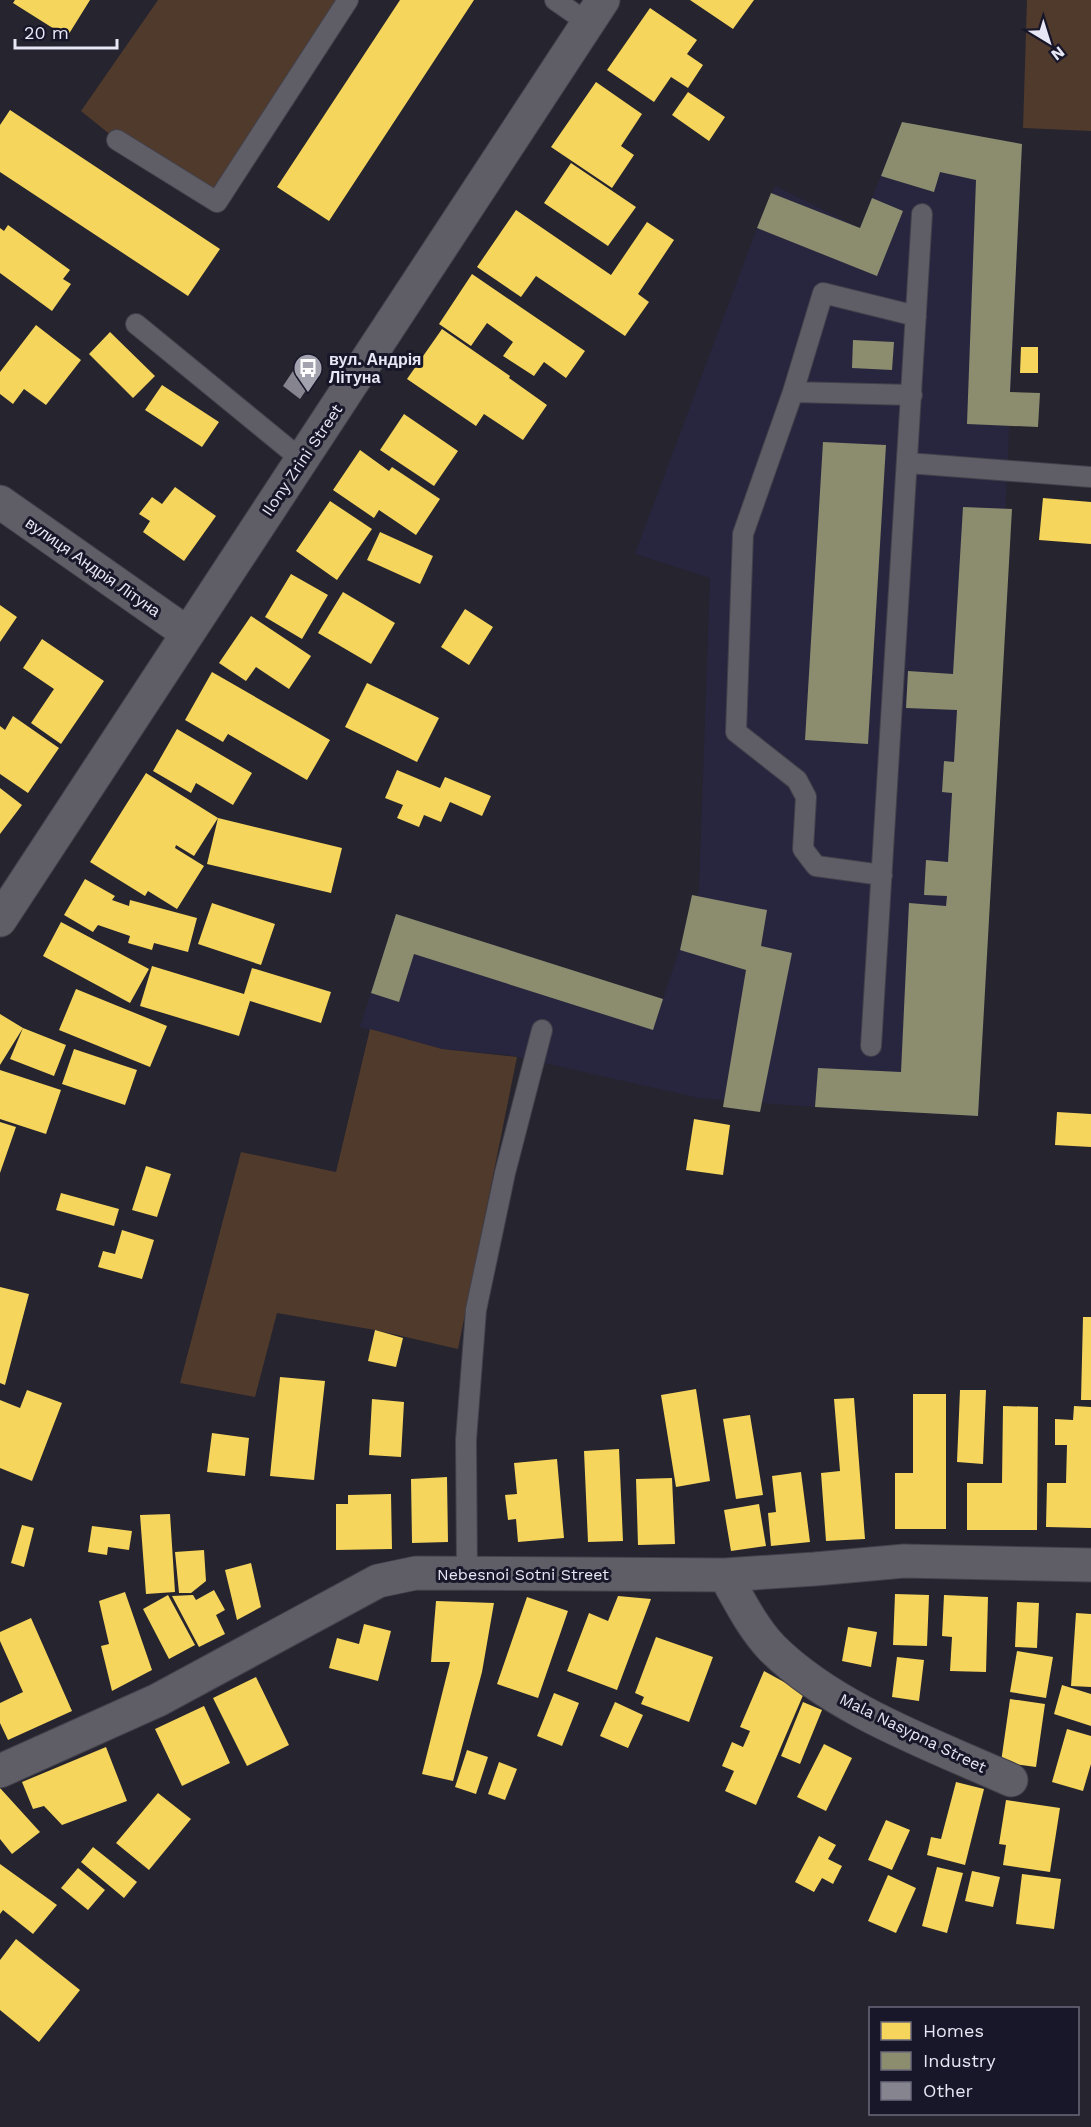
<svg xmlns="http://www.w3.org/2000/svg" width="1091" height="2127" viewBox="0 0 1091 2127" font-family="'Work Sans',sans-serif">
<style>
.built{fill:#28263e}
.green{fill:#503a2c}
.homes{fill:#f6d55c}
.industry{fill:#8c8c6e}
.building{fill:#85848f}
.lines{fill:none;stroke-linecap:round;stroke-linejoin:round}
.service-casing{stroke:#42414b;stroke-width:22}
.minor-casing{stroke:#42414b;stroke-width:35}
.secondary-casing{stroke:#42414b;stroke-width:35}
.service{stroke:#5f5e67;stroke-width:20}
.minor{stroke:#5f5e67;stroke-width:33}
.secondary{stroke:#5f5e67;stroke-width:33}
.labels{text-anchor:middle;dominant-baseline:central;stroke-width:6;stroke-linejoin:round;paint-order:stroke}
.poi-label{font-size:16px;font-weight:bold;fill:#e7e7f5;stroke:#181629;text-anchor:start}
.street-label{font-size:16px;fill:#e7e7f5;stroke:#181629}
</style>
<rect width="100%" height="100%" fill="#25242f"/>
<path class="built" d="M 902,122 L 1022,144 L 978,1116 L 815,1107 L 699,1098 L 509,1055 L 442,1049 L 360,1027 L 396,914 L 663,999 L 699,890 L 710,578 L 635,554 L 757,228 L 775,186 L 860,228 Z"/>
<path class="green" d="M 158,0 L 348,0 L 217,202 L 117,140 L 81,111 Z
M 1027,0 L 1091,0 L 1091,131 L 1023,128 Z
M 370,1029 L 442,1049 L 517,1057 L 458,1349 L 375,1330 L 277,1313 L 255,1397 L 180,1383 L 241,1152 L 336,1172 Z"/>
<path class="homes" d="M 15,0 L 90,0 L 67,37 L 13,3 Z
M 400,0 L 474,0 L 329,221 L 277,187 Z
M 690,0 L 754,0 L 733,29 Z
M 650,8 L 697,40 L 687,54 L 703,65 L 688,88 L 671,77 L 654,102 L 607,70 Z
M 596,82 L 642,114 L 621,146 L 634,155 L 612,188 L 551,147 Z
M 688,92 L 725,117 L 709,141 L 672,115 Z
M 10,110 L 220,249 L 188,296 L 0,172 L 0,125 Z
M 571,163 L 636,207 L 608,246 L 544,203 Z
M 516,210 L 611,275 L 647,222 L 674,240 L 638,294 L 649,302 L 625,336 L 536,276 L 521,297 L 477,267 Z
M 8,225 L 70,270 L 63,279 L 71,284 L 52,311 L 0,273 L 0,228 L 4,231 Z
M 472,274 L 585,351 L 566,378 L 544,362 L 534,376 L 503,356 L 513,342 L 487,323 L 471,346 L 439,324 Z
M 36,325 L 81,360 L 46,405 L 24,389 L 13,404 L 0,394 L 0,372 Z
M 442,329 L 510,376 L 509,378 L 547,405 L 523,440 L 484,414 L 476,426 L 407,379 Z
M 110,332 L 155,376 L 133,398 L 89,354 Z
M 1021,347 L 1038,347 L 1038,373 L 1020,373 Z
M 162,385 L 219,422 L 202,447 L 145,410 Z
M 404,414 L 458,451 L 434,486 L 380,450 Z
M 360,450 L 389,471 L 392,467 L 440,499 L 416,535 L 379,510 L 374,518 L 333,490 Z
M 175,487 L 216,516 L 184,561 L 143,532 L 150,521 L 139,514 L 152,497 L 162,504 Z
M 1043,498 L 1091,502 L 1091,544 L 1039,540 Z
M 330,501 L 372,529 L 337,580 L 296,551 Z
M 380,532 L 433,556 L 420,584 L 367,560 Z
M 291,574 L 328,595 L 302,639 L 265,617 Z
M 343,592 L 395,623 L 371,664 L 318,633 Z
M 0,605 L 17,617 L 0,642 Z
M 465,609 L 493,627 L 469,665 L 441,647 Z
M 251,616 L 311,656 L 289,689 L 256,667 L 246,681 L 219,663 Z
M 42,639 L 104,681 L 61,744 L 31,723 L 54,689 L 23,668 Z
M 212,672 L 330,740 L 307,780 L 228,734 L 223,742 L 185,720 Z
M 367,683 L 439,718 L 417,762 L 345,727 Z
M 13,716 L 59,748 L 28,793 L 0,774 L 0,726 L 5,730 Z
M 177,729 L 252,773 L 233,805 L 196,783 L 191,793 L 153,771 Z
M 397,770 L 440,788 L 445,777 L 491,796 L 482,816 L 450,802 L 441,822 L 424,815 L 419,827 L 397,818 L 403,805 L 385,798 Z
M 146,773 L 218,818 L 194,856 L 176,845 L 175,848 L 204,866 L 177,909 L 148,891 L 145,896 L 90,862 Z
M 0,788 L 22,805 L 0,834 Z
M 218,818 L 342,848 L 331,893 L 207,864 Z
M 85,879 L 115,896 L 112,900 L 129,906 L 130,900 L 197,918 L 188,952 L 154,943 L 152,950 L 128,943 L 130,936 L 98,925 L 93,932 L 64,915 Z
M 212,903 L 275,924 L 261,965 L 198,944 Z
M 61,922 L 149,969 L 130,1003 L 43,956 Z
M 152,966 L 244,994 L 252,968 L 331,992 L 321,1023 L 250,1001 L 239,1036 L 140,1006 Z
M 76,989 L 167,1026 L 150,1067 L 59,1030 Z
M 0,1014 L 23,1028 L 66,1045 L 54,1076 L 10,1059 L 23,1028 L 0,1065 Z
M 74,1049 L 137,1070 L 125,1105 L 62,1084 Z
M 0,1070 L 61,1090 L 46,1134 L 0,1119 Z
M 1057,1112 L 1091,1114 L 1091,1147 L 1055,1145 Z
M 694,1119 L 730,1125 L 723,1175 L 686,1170 Z
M 0,1122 L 16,1127 L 0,1173 Z
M 146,1166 L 171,1174 L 157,1217 L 132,1210 Z
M 61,1193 L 119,1209 L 114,1226 L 56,1210 Z
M 122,1230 L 154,1240 L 142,1279 L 98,1267 L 103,1251 L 115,1254 Z
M 0,1287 L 29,1294 L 5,1385 L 0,1383 Z
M 1083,1317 L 1091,1317 L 1091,1400 L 1081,1400 Z
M 375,1330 L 403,1338 L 396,1367 L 368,1361 Z
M 280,1377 L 325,1381 L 314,1480 L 270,1476 Z
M 696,1389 L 710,1481 L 676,1487 L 661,1395 Z
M 27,1390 L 62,1403 L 32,1481 L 0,1468 L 0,1400 L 20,1408 Z
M 960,1390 L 986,1390 L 983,1464 L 957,1462 Z
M 913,1394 L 946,1394 L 946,1529 L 895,1529 L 895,1473 L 913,1473 Z
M 854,1398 L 865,1539 L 826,1541 L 821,1473 L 840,1471 L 834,1399 Z
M 372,1399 L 404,1402 L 401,1457 L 369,1455 Z
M 1003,1406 L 1038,1407 L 1037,1530 L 967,1530 L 967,1483 L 1002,1483 Z
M 1074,1406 L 1091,1407 L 1091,1528 L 1046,1527 L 1047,1483 L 1066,1483 L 1067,1445 L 1055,1445 L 1055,1419 L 1073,1420 Z
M 750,1415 L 763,1495 L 736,1499 L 723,1419 Z
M 212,1433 L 249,1438 L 245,1476 L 207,1472 Z
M 619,1449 L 623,1541 L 588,1542 L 584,1451 Z
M 557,1459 L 564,1538 L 518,1542 L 516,1519 L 508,1520 L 505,1495 L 517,1494 L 514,1463 Z
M 801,1472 L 810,1542 L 771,1546 L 768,1513 L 776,1512 L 772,1476 Z
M 447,1477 L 448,1542 L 412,1543 L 411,1479 Z
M 672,1478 L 675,1544 L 638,1545 L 636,1479 Z
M 391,1494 L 392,1549 L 336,1550 L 336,1504 L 348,1504 L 348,1495 Z
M 759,1504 L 766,1546 L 731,1551 L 724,1510 Z
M 170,1514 L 175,1592 L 146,1594 L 140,1515 Z
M 22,1525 L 34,1528 L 24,1567 L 11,1563 Z
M 92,1526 L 132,1531 L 129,1550 L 108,1547 L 107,1555 L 88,1552 Z
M 204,1550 L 206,1581 L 191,1593 L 179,1593 L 175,1552 Z
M 251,1563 L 261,1607 L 237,1620 L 225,1570 Z
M 214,1590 L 225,1610 L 216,1615 L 225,1634 L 199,1647 L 172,1596 L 193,1595 L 196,1600 Z
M 125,1592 L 152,1670 L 112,1691 L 101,1646 L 109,1644 L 99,1601 Z
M 895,1594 L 929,1595 L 927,1646 L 893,1645 Z
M 168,1595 L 195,1645 L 169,1659 L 143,1609 Z
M 944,1595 L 988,1597 L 986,1672 L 950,1671 L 952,1637 L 942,1636 Z
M 618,1596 L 651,1599 L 617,1690 L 567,1671 L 589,1613 L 608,1621 Z
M 527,1597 L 568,1611 L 538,1698 L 497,1684 Z
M 436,1601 L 494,1603 L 482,1672 L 453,1781 L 422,1774 L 450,1662 L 431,1662 Z
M 1017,1602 L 1039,1603 L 1037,1648 L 1015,1647 Z
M 1076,1613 L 1091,1614 L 1091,1687 L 1071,1686 Z
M 31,1618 L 72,1711 L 8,1740 L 0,1723 L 0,1703 L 23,1692 L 0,1641 L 0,1632 Z
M 364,1624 L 391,1631 L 378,1681 L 329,1668 L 337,1638 L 359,1644 Z
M 848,1627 L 877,1632 L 871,1667 L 842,1661 Z
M 656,1637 L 713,1657 L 689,1722 L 641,1704 L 644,1697 L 635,1693 Z
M 1017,1651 L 1053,1657 L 1046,1698 L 1010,1692 Z
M 897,1657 L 924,1660 L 919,1701 L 892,1697 Z
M 764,1671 L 804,1693 L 756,1805 L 725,1791 L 734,1771 L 722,1766 L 732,1742 L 743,1747 L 750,1731 L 740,1727 Z
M 256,1677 L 289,1745 L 247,1766 L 213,1698 Z
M 1062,1685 L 1091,1694 L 1091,1726 L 1054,1714 Z
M 554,1693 L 579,1703 L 562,1746 L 537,1736 Z
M 1010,1699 L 1045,1704 L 1036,1767 L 1001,1762 Z
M 615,1702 L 643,1715 L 628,1748 L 600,1736 Z
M 803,1702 L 822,1710 L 800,1764 L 781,1756 Z
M 204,1706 L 230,1763 L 182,1786 L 155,1729 Z
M 1067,1729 L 1091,1736 L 1091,1764 L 1083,1791 L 1052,1782 Z
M 824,1744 L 852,1758 L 826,1811 L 797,1797 Z
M 106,1747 L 127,1801 L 62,1825 L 44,1806 L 33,1809 L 22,1782 Z
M 467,1750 L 488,1757 L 476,1794 L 455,1787 Z
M 499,1762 L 517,1769 L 505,1800 L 488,1794 Z
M 956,1782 L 984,1789 L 965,1865 L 927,1855 L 931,1837 L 941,1839 Z
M 0,1788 L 40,1832 L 12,1854 L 0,1839 Z
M 158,1793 L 191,1819 L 149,1870 L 116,1843 Z
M 1006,1800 L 1060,1808 L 1050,1872 L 1003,1865 L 1006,1845 L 999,1844 Z
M 886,1820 L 910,1830 L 892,1870 L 868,1860 Z
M 819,1836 L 836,1845 L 828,1859 L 842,1866 L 833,1884 L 822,1878 L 814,1892 L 795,1882 Z
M 93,1847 L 137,1882 L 124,1898 L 81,1862 Z
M 0,1864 L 57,1905 L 33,1934 L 3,1910 L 0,1914 Z
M 937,1867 L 963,1873 L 947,1933 L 922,1926 Z
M 78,1868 L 105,1890 L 88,1910 L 61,1888 Z
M 972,1871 L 1000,1877 L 993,1907 L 965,1901 Z
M 1022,1874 L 1061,1879 L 1054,1929 L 1016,1924 Z
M 888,1875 L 916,1888 L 896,1933 L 868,1921 Z
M 16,1939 L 80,1990 L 39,2042 L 0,2010 L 0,1960 Z"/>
<path class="industry" d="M 902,122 L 1022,144 L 1010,392 L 1040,393 L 1038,427 L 967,424 L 976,180 L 940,172 L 934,192 L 881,176 Z
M 771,193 L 860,228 L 872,198 L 903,211 L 877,276 L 757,228 Z
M 853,340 L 894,342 L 892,370 L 852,368 Z
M 823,442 L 886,445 L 868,744 L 805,740 Z
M 963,507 L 1012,509 L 978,1116 L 815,1107 L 818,1068 L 901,1072 L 909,903 L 946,906 L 947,896 L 924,895 L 926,860 L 948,862 L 952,793 L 942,792 L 944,761 L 954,762 L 957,710 L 906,708 L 908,671 L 953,674 Z
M 692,895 L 767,910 L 761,946 L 792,953 L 760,1112 L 723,1107 L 746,970 L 680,950 Z
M 396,914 L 663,999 L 653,1030 L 414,954 L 399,1002 L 371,993 Z"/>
<path class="building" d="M 293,371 L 311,383 L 300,399 L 283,386 Z"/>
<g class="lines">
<g class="service-casing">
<path id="service" d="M 555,0 L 588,23
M 117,140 L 217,202 L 348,0
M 136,324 L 302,460
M 793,392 L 743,534 L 736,732 L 797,780 L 806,797 L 803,849 L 816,866 L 882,875
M 912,395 L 793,392 L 823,293 L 916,316
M 908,463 L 1091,477
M 871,1046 L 922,214
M 467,1574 L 466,1440 L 476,1310 L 505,1173 L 542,1030"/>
</g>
<g class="minor-casing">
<path id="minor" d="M 0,502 L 187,633
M 725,1575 C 739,1600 752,1627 772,1648 C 833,1709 933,1745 1011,1780
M 0,1771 L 158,1700 L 378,1581 L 416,1573 L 725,1575 L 815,1569 L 904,1561 L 1091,1565"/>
</g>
<g class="secondary-casing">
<path id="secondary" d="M 0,920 L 603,0"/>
</g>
<use href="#service" class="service"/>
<use href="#minor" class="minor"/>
<use href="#secondary" class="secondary"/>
</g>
<defs>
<g id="bus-pin" transform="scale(1.5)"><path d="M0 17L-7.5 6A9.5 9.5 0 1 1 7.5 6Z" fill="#a3a3b0" stroke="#181629"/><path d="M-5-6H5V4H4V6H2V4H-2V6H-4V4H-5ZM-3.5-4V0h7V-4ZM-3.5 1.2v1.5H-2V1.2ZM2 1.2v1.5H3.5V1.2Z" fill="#fff"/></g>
</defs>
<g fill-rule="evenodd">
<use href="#bus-pin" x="308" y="368"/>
</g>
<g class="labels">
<g class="poi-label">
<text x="329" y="359">вул. Андрія<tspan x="329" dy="18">Літуна</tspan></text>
</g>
<g class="street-label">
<text transform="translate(302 460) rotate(-56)">Ilony Zrini Street</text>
<text transform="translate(93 567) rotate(35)">вулиця Андрія Літуна</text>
<text x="523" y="1574">Nebesnoi Sotni Street</text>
<text transform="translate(913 1733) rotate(26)">Mala Nasypna Street</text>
</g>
</g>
<rect x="869" y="2007" width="210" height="108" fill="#181629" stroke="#6b6a7b" stroke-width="1.5"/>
<rect x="881" y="2022" width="30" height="18" fill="#f6d55c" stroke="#6b6a7b" stroke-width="1.5"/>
<text x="923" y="2037" font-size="18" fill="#e7e7f5">Homes</text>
<rect x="881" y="2052" width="30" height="18" fill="#8c8c6e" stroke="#6b6a7b" stroke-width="1.5"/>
<text x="923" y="2067" font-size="18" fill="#e7e7f5">Industry</text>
<rect x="881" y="2082" width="30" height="18" fill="#85848f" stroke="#6b6a7b" stroke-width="1.5"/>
<text x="923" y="2097" font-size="18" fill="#e7e7f5">Other</text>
<g transform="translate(1049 42) rotate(142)" stroke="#181629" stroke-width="4.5" paint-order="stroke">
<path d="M0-4.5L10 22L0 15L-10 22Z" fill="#e7e7f5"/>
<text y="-9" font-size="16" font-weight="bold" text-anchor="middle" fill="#e7e7f5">N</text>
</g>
<path d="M15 39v9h102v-9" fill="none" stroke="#e7e7f5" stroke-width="3"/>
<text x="24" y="39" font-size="18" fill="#e7e7f5" stroke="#181629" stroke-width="4.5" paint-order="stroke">20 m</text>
</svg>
